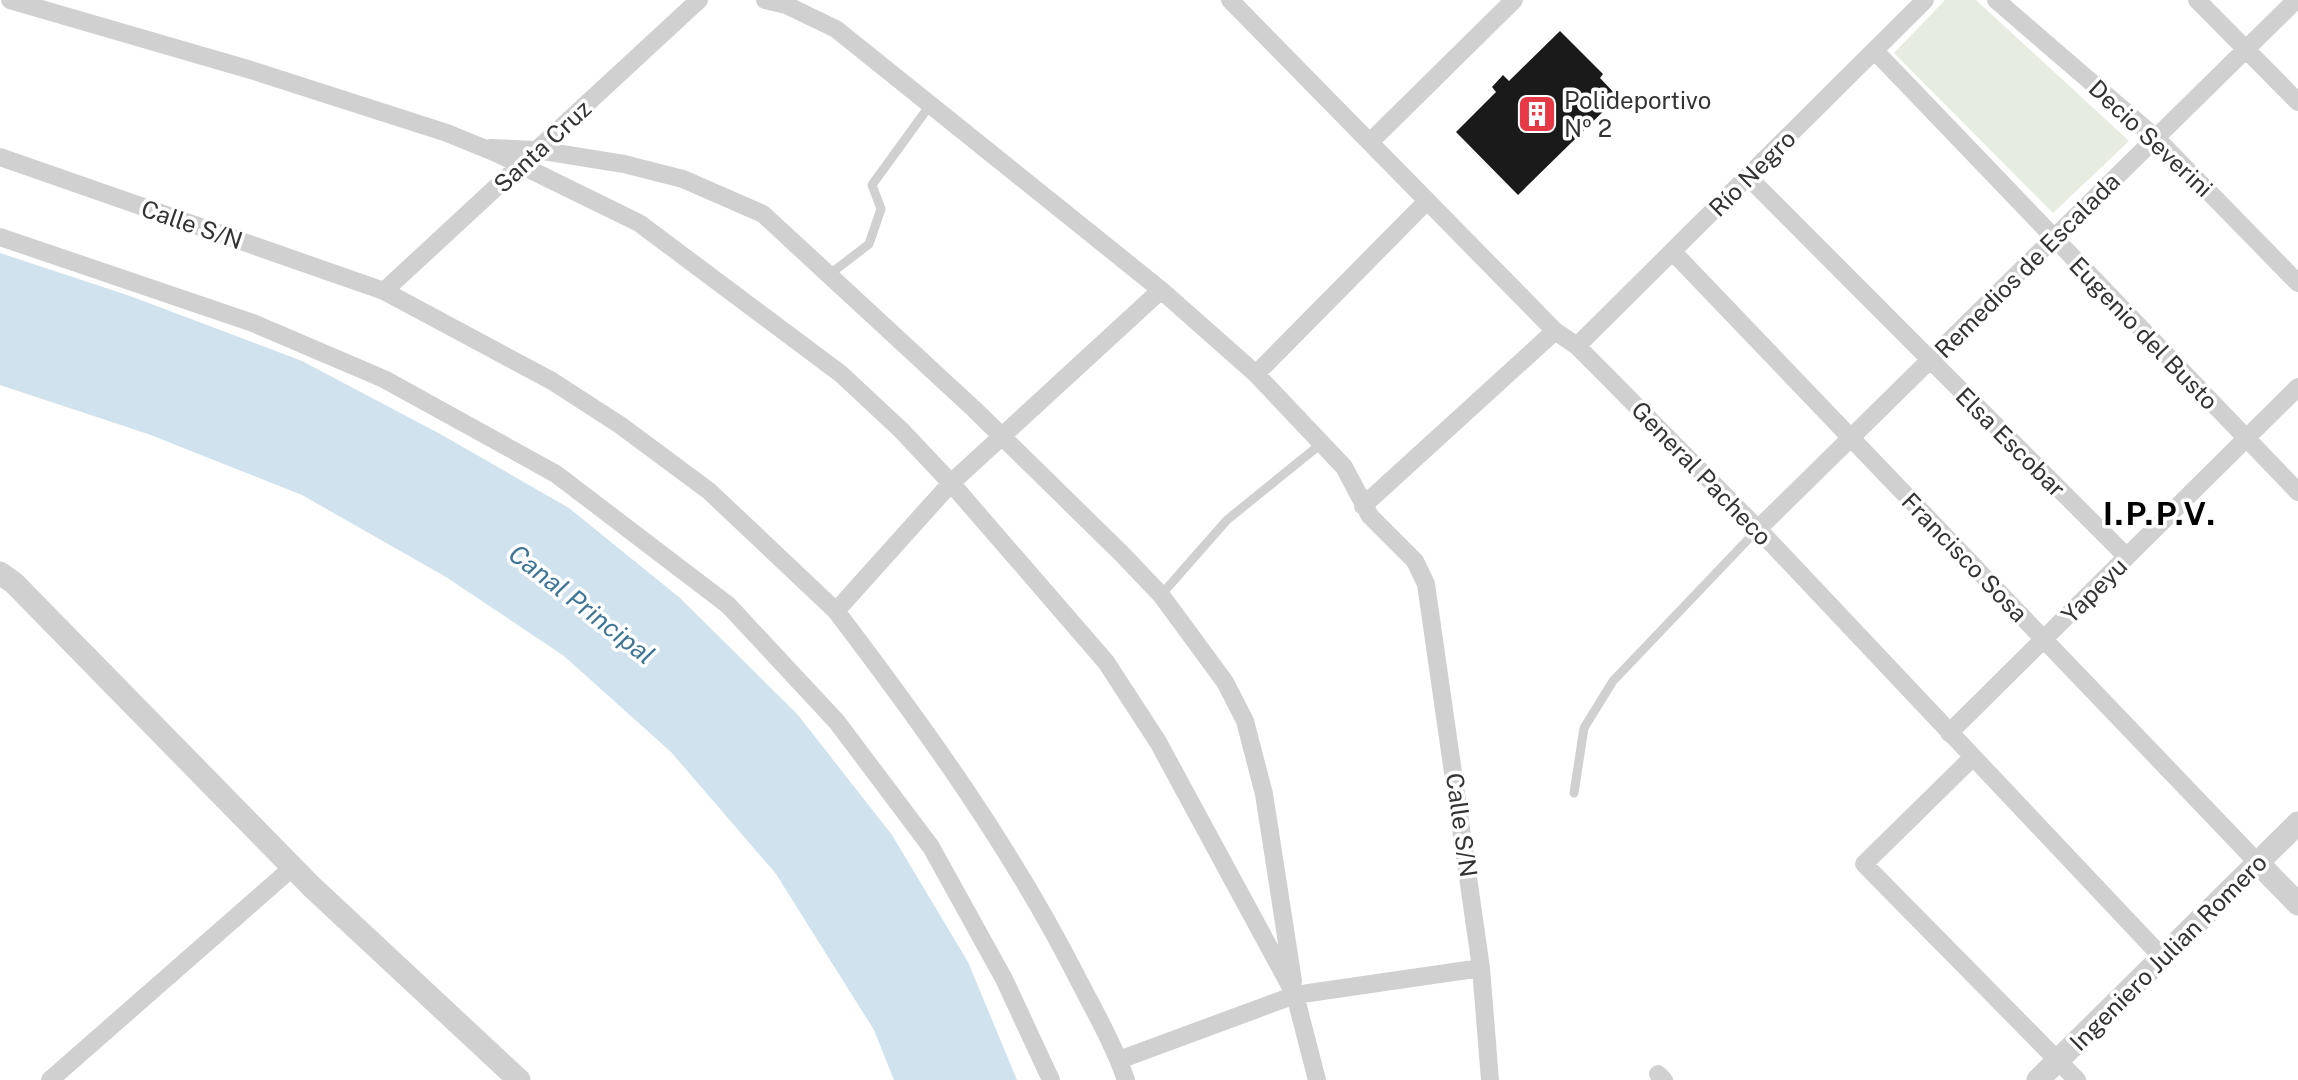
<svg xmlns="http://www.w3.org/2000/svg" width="2298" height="1080" viewBox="0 0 2298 1080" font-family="'Public Sans',sans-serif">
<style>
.green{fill:#e6ecdf}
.water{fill:#cfe2ee}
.building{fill:#1a1a1a}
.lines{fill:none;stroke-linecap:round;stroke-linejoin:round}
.service{stroke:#d0d0d0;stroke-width:9}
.minor{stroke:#d0d0d0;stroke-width:18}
.tertiary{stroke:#d0d0d0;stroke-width:23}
.labels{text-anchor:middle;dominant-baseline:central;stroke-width:7;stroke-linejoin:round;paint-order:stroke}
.poi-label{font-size:24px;fill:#333;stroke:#fff;text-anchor:start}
.street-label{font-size:24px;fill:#333;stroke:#fff}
.water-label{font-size:26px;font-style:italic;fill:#3f7597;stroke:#fff}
.district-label{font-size:32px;font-weight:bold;letter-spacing:2px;fill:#000;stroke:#fff}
</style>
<rect width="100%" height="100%" fill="#fff"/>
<path class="green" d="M 1945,0 L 1976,0 L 2129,141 L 2053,213 L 1894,53 Z"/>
<path class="water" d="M 0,253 L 130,296 L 302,361 L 442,435 L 569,508 L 680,598 L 798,715 L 892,835 L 968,962 L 1017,1080 L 894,1080 L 874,1030 L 776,874 L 671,752 L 564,656 L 446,577 L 302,495 L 148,434 L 0,385 Z"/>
<path class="building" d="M 1560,31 L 1603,74 L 1600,78 L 1618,97 L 1518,195 L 1456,132 L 1496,92 L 1492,87 L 1503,75 L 1509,81 Z"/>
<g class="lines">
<path class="service" d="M 830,274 L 869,244 L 881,209 L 872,185 L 930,105
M 1161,595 L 1227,520 L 1322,443
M 1574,793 L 1584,728 L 1613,681 L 1758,529"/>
<path class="minor" d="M 10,0 L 251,70 L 447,133 L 496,153 L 639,223 L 841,374 L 901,430 L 951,483 L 1106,662 L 1158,742 L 1295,995 L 1317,1080
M 765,0 L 786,5 L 836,29 L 1161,290 L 1256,374 L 1344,467 L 1370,516 L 1415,561 L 1426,584 L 1481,968 L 1490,1080
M 1230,0 L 1555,331 L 1577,346 L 1758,529 L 2163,958
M 1996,0 L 2156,138 L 2298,283
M 2197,0 L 2298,102
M 1875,51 L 2298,492
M 1370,142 L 1514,0
M 491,148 L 537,150 L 624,164 L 683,179 L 763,214 L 974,409 L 1122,554 L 1161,595 L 1225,682 L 1245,721 L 1264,794 L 1293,981
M 0,157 L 384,291 L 552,381 L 620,425 L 709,491 L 836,611
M 1748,177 L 2127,557
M 0,237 L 253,323 L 384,379 L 556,474 L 728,605 L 837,722 L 931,847 L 1004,979 L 1051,1080
M 1673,252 L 2258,863
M 384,291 L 699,0
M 1577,346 L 1925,0
M 1256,374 L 1426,202
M 1363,506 L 1555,331
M 1758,529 L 2296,0
M 1949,733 L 2298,387
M 1972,758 L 1864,864 L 2077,1080
M 1119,1060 L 1295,995 L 1481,968
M 1658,1074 L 1664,1080
M 50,1080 L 293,867
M 1126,1080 C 1114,1045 1095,1012 1078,979 C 1011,847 925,728 836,611 L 951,483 L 1161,290"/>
<path class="tertiary" d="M 0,573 L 14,583 L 312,887 L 519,1080
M 2258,863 L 2298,904
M 2038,1080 L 2298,823"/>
</g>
<defs>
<g id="building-square" transform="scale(2.0125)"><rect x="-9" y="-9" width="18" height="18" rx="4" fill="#e63946" stroke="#fff"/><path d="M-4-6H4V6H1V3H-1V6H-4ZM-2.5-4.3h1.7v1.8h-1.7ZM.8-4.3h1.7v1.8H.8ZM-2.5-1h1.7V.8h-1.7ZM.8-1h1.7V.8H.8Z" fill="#fff"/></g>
</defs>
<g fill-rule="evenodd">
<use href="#building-square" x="1537" y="114"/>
</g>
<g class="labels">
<g class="poi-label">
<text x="1564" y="100">Polideportivo<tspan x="1564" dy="28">Nº 2</tspan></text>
</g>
<g class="street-label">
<text transform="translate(2151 138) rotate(43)">Decio Severini</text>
<text transform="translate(542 146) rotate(-43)">Santa Cruz</text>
<text transform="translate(1752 173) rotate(-45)">Río Negro</text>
<text transform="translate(192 224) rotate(19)">Calle S/N</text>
<text transform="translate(2027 265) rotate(-45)">Remedios de Escalada</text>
<text transform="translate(2144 333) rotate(46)">Eugenio del Busto</text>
<text transform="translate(2011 442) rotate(45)">Elsa Escobar</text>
<text transform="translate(1702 473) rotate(46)">General Pacheco</text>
<text transform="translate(1965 557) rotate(46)">Francisco Sosa</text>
<text transform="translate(2094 590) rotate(-45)">Yapeyu</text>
<text transform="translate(1462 825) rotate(82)">Calle S/N</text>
<text transform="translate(2168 952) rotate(-45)">Ingeniero Julian Romero</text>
</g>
<g class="water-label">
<text transform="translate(582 604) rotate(38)">Canal Principal</text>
</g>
<g class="district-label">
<text x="2160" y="513">I.P.P.V.</text>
</g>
</g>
</svg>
